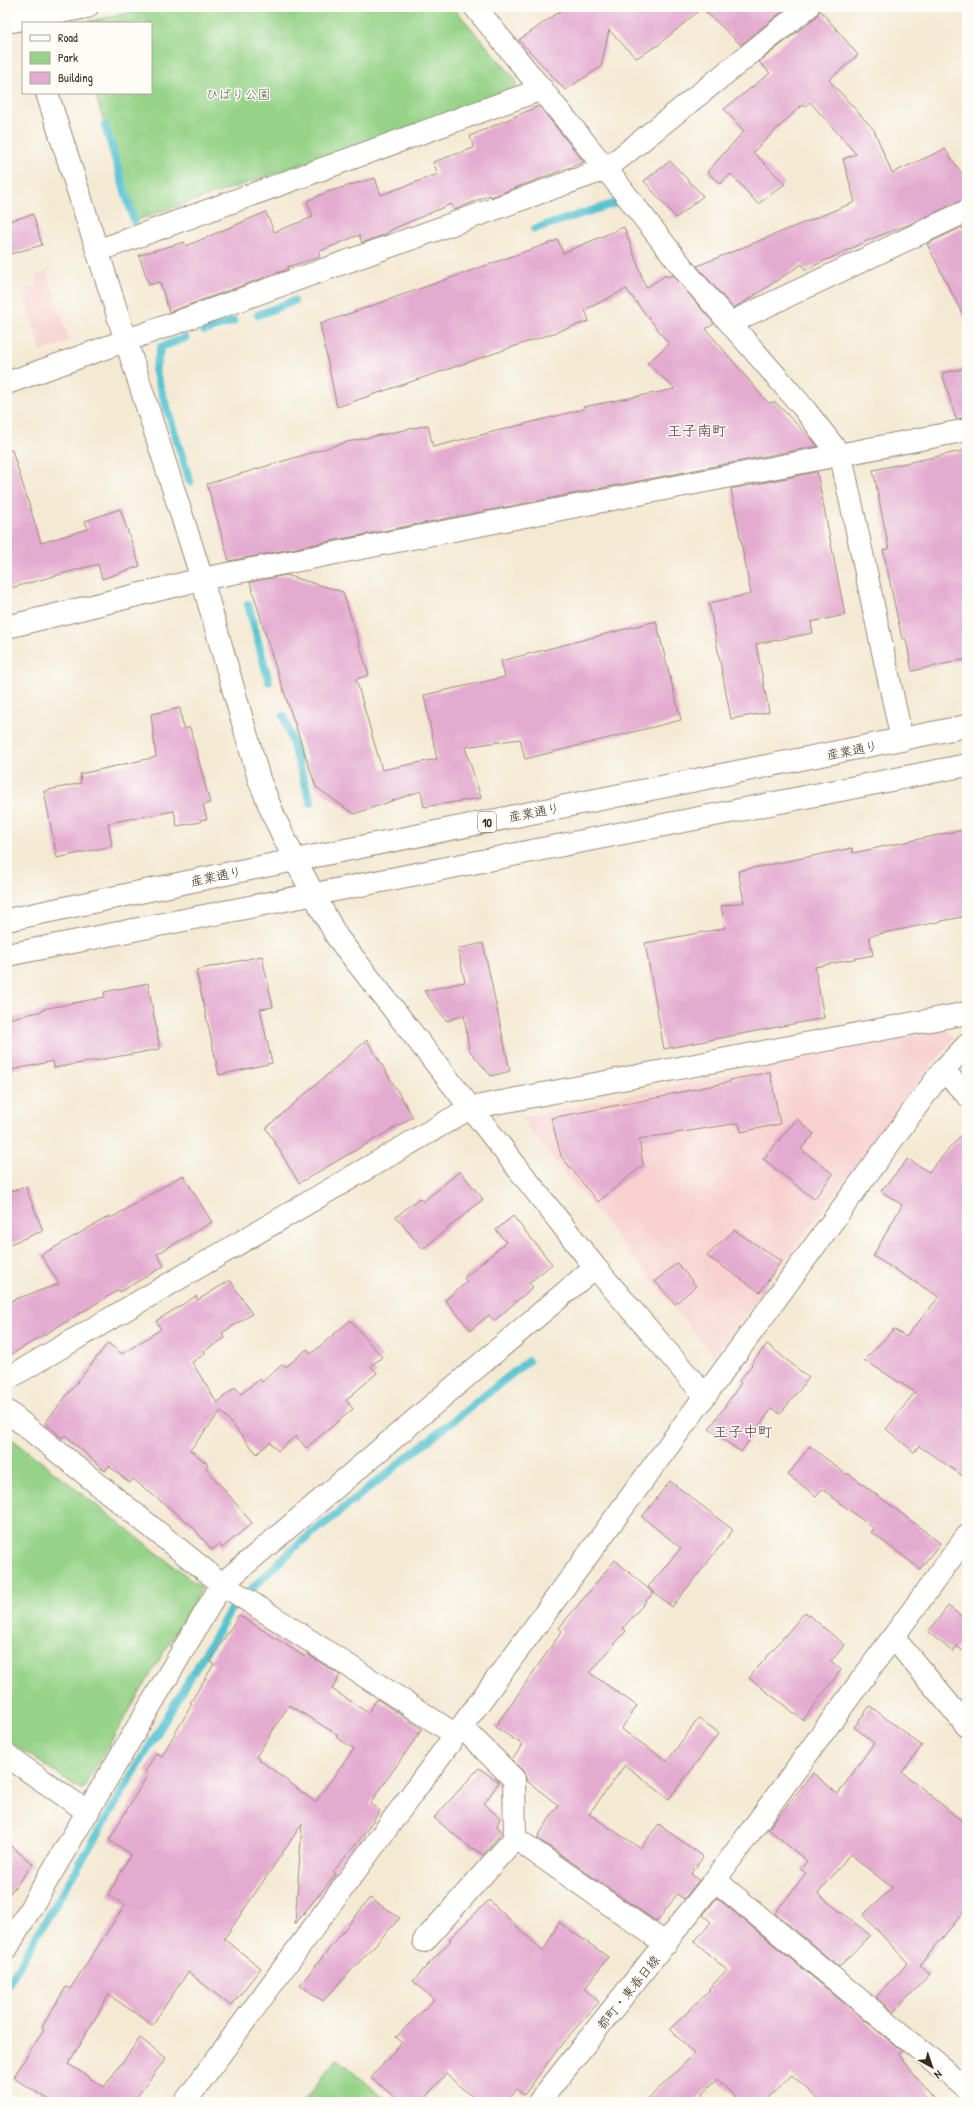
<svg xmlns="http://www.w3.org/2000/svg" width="974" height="2109" viewBox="0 0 974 2109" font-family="'Patrick Hand','Klee One',sans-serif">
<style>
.built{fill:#f7d0cf}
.green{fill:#96d388;stroke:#687e53}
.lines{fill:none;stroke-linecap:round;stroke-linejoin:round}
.stream{stroke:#58c4d2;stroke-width:8}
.building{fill:#e4abd0;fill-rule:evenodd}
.minor-casing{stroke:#988a78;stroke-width:24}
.highway-casing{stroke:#988a78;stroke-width:24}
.minor{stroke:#fff;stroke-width:22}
.highway{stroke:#fff;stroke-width:22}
.labels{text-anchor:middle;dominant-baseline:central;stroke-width:3;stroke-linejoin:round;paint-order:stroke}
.shield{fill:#fdfcf7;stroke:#75695f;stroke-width:1}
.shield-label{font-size:12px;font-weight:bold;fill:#3b2a1e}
.park-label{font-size:13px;fill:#565d3e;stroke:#fdfcf7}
.street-label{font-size:13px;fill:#3b2a1e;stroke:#fdfcf7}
.quarter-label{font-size:15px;font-weight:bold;fill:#76575c;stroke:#fdfcf7}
</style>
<rect width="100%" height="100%" fill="#fdfcf7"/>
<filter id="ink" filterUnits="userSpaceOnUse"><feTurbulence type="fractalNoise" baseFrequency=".025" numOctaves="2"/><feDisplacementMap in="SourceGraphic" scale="8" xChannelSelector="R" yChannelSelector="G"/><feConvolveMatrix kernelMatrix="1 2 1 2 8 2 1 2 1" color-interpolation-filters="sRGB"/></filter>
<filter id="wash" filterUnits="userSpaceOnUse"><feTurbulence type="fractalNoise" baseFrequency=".012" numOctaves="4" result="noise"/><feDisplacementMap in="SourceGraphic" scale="16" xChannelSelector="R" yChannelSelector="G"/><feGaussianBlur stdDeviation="0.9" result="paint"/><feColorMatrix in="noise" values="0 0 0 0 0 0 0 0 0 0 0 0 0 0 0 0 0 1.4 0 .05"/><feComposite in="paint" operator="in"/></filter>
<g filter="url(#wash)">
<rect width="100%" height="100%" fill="#f4e9d3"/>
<path class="built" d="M 47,271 L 69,341 L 41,352 L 22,288 L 37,285 L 35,275 Z
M 945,1029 L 954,1038 L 905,1098 L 714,1357 L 520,1118 Z"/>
<path class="green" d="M 159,7 L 453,7 L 516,80 L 516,92 L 134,221 L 95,93 L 151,93 L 151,23 L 81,23 Z
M 7,1435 L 202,1588 L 82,1790 L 7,1740 Z
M 337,2059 L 338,2059 L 390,2102 L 306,2102 L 304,2100 Z"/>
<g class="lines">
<path class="stream" d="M 105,125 L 134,221
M 534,229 L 616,203
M 258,315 L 294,301
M 204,331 L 234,321
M 185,338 L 161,347 L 155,370 L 190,482
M 248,604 L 269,682
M 284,716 L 311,803
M 7,1986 L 231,1609 L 295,1547 L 528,1361"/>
</g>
<g id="blocks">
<path class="building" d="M 566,7 L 788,7 L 741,45 L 702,8 L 657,46 L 636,58 L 609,30 L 601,67 L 565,90 L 519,40 Z
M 820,10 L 858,55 L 829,80 L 874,130 L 892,173 L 945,149 L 967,181 L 967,198 L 910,224 L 869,240 L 805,270 L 802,264 L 746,301 L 733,308 L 697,266 L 855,202 L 843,159 L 856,154 L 810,102 L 804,107 L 802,105 L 753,152 L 785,184 L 758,204 L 731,174 L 720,184 L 707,172 L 744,131 L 724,109 L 770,73 L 759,62 L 816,17 Z
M 539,106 L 584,162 L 491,197 L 490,195 L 454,210 L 451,204 L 393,229 L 384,235 L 362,243 L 359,235 L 318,252 L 320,257 L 287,267 L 288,269 L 169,312 L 160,282 L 149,285 L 139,255 L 184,242 L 186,246 L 266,212 L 274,232 L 313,217 L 307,201 L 327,192 L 375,178 L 381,195 L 438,174 L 433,162 L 474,148 L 470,136 Z
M 670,161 L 703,196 L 676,218 L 644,181 Z
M 33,214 L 42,245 L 7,255 L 7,222 Z
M 624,227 L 646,288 L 666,275 L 667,277 L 673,275 L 714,324 L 706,329 L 768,403 L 775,402 L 818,446 L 229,561 L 207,484 L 347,442 L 428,425 L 433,447 L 584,409 L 583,407 L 675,389 L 647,363 L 669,344 L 626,289 L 585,310 L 589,321 L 337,407 L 320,324 L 558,240 L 563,253 Z
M 962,227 L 967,236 L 967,323 L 927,244 Z
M 967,368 L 967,418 L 956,419 L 942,373 Z
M 12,450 L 41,543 L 88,529 L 85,521 L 120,509 L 140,566 L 102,579 L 98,564 L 7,589 L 7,451 Z
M 967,450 L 967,659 L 912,671 L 906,639 L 902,639 L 883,550 L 889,549 L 873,470 Z
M 817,472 L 845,615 L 811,622 L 813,633 L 756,644 L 769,712 L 731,719 L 709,603 L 751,594 L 731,489 Z
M 286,575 L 343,592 L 369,675 L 356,679 L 382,770 L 437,759 L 424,695 L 505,677 L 501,661 L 656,621 L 681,720 L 525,759 L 520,739 L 465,747 L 481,798 L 424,807 L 421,791 L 354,814 L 316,787 L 272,656 L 250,582 Z
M 180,708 L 183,728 L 190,728 L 210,803 L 203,805 L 207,819 L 200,820 L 201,822 L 177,826 L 174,811 L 108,823 L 112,846 L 57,858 L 44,791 L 81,783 L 80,774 L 156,757 L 151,714 Z
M 967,829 L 967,916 L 869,936 L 873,955 L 815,967 L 824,1018 L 664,1049 L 645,943 L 725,928 L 721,906 L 744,902 L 738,871 L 852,848 L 853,853 Z
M 483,943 L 510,1071 L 491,1076 L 469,1050 L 464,1015 L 447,1021 L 424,991 L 465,982 L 458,949 Z
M 262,956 L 273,1007 L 260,1009 L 272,1063 L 219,1075 L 196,970 Z
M 148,983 L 160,1049 L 54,1068 L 53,1061 L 7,1071 L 7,1019 L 43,1011 L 43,1009 L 105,997 L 104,992 Z
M 367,1040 L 413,1117 L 299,1183 L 266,1128 Z
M 770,1072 L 780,1124 L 741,1132 L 739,1123 L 639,1139 L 643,1165 L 598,1202 L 561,1156 L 551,1118 L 666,1096 L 666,1095 L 730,1082 L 730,1080 Z
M 797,1119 L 814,1134 L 801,1149 L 833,1174 L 814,1199 L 763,1159 Z
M 967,1128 L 967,1479 L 919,1446 L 914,1452 L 886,1429 L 915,1392 L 864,1360 L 894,1329 L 906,1337 L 939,1297 L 873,1256 L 902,1205 L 881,1191 L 908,1159 L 929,1172 Z
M 460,1171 L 483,1199 L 423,1249 L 396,1217 L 419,1198 L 423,1202 Z
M 183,1175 L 212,1222 L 157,1254 L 164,1266 L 120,1292 L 119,1290 L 7,1357 L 7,1302 L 59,1284 L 41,1255 L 110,1216 L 111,1218 Z
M 26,1187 L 43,1231 L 7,1245 L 7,1192 Z
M 513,1216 L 552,1264 L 529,1283 L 533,1287 L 494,1321 L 489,1315 L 471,1330 L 445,1300 L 467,1282 L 464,1278 L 506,1242 L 496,1230 Z
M 734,1230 L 781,1261 L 760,1292 L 707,1256 Z
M 677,1263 L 696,1286 L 675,1304 L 655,1281 Z
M 230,1280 L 252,1314 L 222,1333 L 225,1338 L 204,1351 L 205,1354 L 192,1362 L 217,1403 L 235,1387 L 241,1394 L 260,1379 L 262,1382 L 283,1364 L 286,1367 L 307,1349 L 311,1354 L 350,1320 L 382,1357 L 371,1366 L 377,1373 L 346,1400 L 353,1409 L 306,1448 L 296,1436 L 278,1451 L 270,1442 L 257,1454 L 221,1411 L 190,1450 L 208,1464 L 206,1468 L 252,1523 L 222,1548 L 219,1544 L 212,1550 L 192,1526 L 133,1479 L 130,1483 L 109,1466 L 105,1471 L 65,1435 L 62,1438 L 45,1423 L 108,1343 L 122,1354 L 161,1329 L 156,1321 L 196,1296 L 198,1300 Z
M 767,1344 L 809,1378 L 780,1414 L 772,1408 L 741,1452 L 709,1429 L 741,1383 L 739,1381 L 752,1365 L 751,1364 Z
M 810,1446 L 847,1475 L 848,1473 L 940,1543 L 920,1569 L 871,1532 L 874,1529 L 822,1489 L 816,1496 L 788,1475 Z
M 670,1481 L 733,1530 L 672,1607 L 648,1587 L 681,1548 L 642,1517 Z
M 615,1560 L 653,1593 L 623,1628 L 626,1631 L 590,1673 L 637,1706 L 621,1729 L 667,1761 L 699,1718 L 719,1733 L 669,1799 L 625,1765 L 589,1814 L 640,1848 L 659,1824 L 703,1857 L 691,1874 L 699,1880 L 684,1899 L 677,1894 L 657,1922 L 537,1838 L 558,1805 L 527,1781 L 523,1771 L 512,1760 L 523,1745 L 495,1727 L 562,1631 L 559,1628 Z
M 948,1606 L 967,1621 L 967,1654 L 957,1646 L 953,1652 L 928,1632 Z
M 805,1612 L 845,1645 L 831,1661 L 841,1670 L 803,1720 L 749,1678 Z
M 239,1615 L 305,1657 L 307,1654 L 340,1675 L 332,1689 L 368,1713 L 377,1699 L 422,1729 L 370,1804 L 380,1811 L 361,1838 L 333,1872 L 336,1874 L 295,1924 L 302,1824 L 224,1939 L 261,1968 L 231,2006 L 188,1972 L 152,2025 L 109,1995 L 68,2064 L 104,2087 L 140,2038 L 166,2058 L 133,2102 L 53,2102 L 13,2078 L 44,2029 L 42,2027 L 66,1987 L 70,1989 L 125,1905 L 108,1895 L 131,1854 L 109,1840 L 148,1774 L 145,1772 L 156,1753 L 162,1756 L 192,1704 L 190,1703 L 214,1664 L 210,1661 ZM 289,1705 L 338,1735 L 336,1737 L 354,1749 L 315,1802 L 256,1757 Z
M 870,1706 L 922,1746 L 902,1772 L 967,1825 L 967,1908 L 920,1965 L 930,1974 L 894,2012 L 876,1997 L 908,1963 L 863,1915 L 892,1888 L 850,1854 L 818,1894 L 870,1935 L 839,1967 L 775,1913 L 806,1873 L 801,1869 L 807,1861 L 768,1829 L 813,1773 L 838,1794 L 874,1743 L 854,1727 Z
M 479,1768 L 499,1782 L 484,1804 L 500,1818 L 497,1826 L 502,1832 L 483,1855 L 474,1848 L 472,1849 L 434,1818 Z
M 7,1843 L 33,1864 L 7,1897 Z
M 370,1898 L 400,1918 L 323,2001 L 300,1985 Z
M 717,1898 L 902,2051 L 899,2055 L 903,2059 L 902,2060 L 937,2102 L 821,2102 L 792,2075 L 764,2102 L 740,2102 L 717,2079 L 694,2102 L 645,2102 L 694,2054 L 670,2029 L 710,1990 L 708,1989 L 727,1970 L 694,1942 L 711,1922 L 703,1915 Z
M 489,1900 L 543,1951 L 559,1922 L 608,1957 L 585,1989 L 599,2002 L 565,2040 L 524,2095 L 517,2089 L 506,2102 L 478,2102 L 446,2074 L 421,2102 L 401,2102 L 371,2078 L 402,2042 L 396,2037 L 434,2000 L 413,1981 L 451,1940 L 449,1939 Z"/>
</g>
</g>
<g filter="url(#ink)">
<use href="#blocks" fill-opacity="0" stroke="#988a78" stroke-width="1"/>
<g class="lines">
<g class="minor-casing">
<path id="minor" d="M 475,7 L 606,169 L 690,277 L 802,406 L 841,456 L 902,740
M 7,22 L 87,7
M 47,93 L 202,579 L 259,779 L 275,819 L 295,860 L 337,937 L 595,1267 L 705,1396
M 97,251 L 542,89
M 730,323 L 967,211
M 7,383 L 606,169 L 808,7
M 7,627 L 202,579 L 967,430
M 943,1070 L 967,1095
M 7,1379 L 470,1108 L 967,1013
M 7,1411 L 222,1584 L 456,1735
M 893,1637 L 967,1726
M 7,1756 L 88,1812
M 515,1838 L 666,1944
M 715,1880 L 967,2089
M 424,1941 L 515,1838 L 514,1779 L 462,1727
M 7,1948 L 222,1584 L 595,1267
M 185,2102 L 705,1396 L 943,1070 L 967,1045
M 539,2102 L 715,1880 L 967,1536"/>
</g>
<g class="highway-casing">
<path id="highway" d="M 7,920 L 235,872 L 967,726
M 7,955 L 967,765"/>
</g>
<use href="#minor" class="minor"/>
<use href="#highway" class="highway"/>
</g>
</g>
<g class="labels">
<rect class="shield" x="478" y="812" width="18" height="20" rx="3"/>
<g class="shield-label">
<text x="487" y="822">10</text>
</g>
<g class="park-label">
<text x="238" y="94">ひばり公園</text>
</g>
<g class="street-label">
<text transform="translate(852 750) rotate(-11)">産業通り</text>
<text transform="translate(534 812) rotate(-11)">産業通り</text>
<text transform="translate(216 876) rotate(-12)">産業通り</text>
<text transform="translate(628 1992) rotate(-51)">都町・東春日線</text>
</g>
<g class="quarter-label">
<text x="697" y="430">王子南町</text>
<text x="743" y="1431">王子中町</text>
</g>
</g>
<rect width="974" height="2109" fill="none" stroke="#fdfcf7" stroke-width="24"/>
<rect x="22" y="22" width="130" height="72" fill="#fdfcf7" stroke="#afa8a0"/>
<rect x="30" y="35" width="20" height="6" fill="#ffffff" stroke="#afa8a0"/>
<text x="58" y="42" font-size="12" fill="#3b2a1e">Road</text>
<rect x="30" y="52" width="20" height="12" fill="#96d388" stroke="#afa8a0"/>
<text x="58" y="62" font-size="12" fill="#3b2a1e">Park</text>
<rect x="30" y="72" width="20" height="12" fill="#e4abd0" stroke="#afa8a0"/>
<text x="58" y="82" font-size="12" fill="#3b2a1e">Building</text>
<g transform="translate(932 2067) rotate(140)" stroke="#fdfcf7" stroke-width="3" paint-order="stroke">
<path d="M0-3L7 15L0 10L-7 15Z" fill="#3b2a1e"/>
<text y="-6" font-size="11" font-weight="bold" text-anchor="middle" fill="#3b2a1e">N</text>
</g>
</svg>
